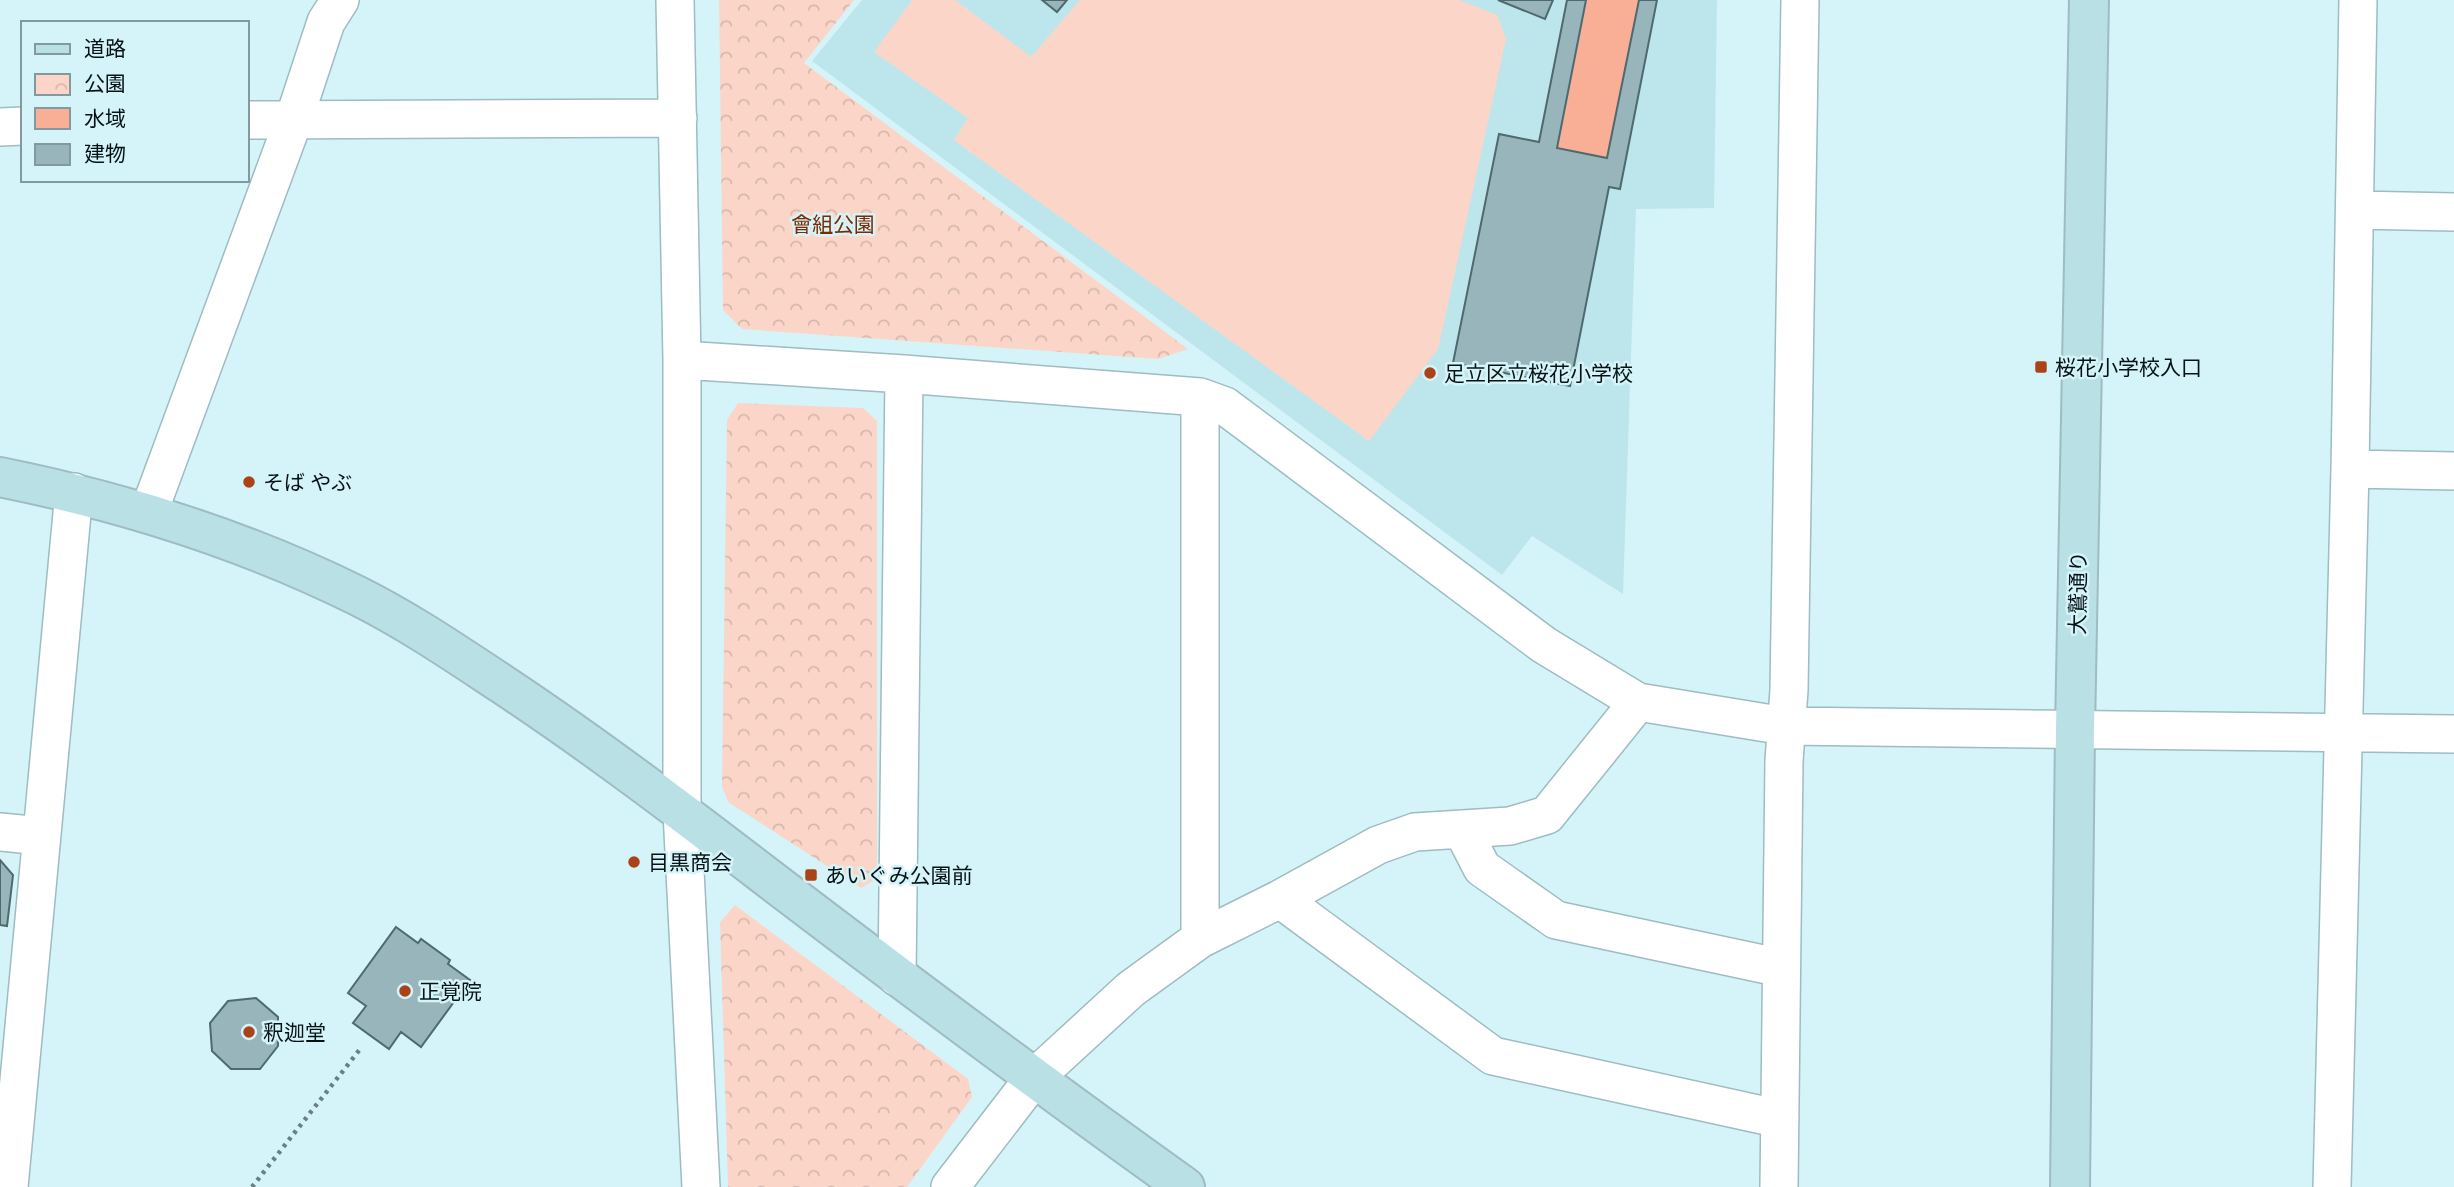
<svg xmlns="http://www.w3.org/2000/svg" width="2454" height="1187" viewBox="0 0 2454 1187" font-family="Figtree,'Noto Sans JP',sans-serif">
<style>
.built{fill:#bde6ec}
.park{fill:url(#park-crowns)}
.pitch{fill:#fbd6c8}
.water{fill:#f8af95}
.building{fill:#97b5ba;stroke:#4e6a6e;stroke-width:2}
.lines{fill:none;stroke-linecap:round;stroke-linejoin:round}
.street-casing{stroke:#9ebcc1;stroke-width:40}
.secondary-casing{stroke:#9ebcc1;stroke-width:42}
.path{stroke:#6a7f82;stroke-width:4.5;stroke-dasharray:3.5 5;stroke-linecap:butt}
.street{stroke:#fff;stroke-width:37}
.secondary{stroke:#b8e0e5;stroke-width:38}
.poi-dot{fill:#aa4418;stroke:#d4f4f9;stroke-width:2.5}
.labels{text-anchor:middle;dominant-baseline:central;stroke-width:5;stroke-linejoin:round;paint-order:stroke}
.park-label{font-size:21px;fill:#7c2a02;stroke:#d4f4f9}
.poi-label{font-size:21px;fill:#071214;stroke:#d4f4f9;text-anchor:start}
.street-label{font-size:21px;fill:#071214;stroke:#d4f4f9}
</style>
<defs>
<pattern id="park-crowns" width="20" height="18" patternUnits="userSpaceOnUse" patternTransform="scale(1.75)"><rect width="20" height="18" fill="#fbd6c8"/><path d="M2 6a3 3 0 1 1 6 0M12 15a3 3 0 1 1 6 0" fill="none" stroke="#d6b7ab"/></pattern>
</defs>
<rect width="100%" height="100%" fill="#d4f4f9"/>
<path class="built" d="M 862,0 L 1717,0 L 1714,208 L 1636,209 L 1623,594 L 1532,536 L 1502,575 L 812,61 Z"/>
<path class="park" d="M 719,0 L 854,0 L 804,63 L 1188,349 L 1158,359 L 742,329 L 723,310 Z
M 738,403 L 863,408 L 877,421 L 877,879 L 861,888 L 728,802 L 722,786 L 727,420 Z
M 735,905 L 968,1079 L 972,1097 L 907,1187 L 728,1187 L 720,922 Z"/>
<path class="pitch" d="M 912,0 L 955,0 L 1031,57 L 1080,0 L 1459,0 L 1497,15 L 1506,39 L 1438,349 L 1369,441 L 954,140 L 968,118 L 874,52 Z"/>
<path class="water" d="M 1586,0 L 1639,0 L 1607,158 L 1557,148 Z"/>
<path class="building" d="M 1042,0 L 1067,0 L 1057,12 Z
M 1498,0 L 1553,0 L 1545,19 Z
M 1567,0 L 1586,0 L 1557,148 L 1607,158 L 1639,0 L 1657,0 L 1620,189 L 1609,187 L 1570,386 L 1453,363 L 1499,134 L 1539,142 Z
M 0,860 L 13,875 L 7,926 L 0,925 Z
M 396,927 L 418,943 L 421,939 L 450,960 L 448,964 L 470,980 L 421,1047 L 401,1032 L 389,1049 L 353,1023 L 366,1006 L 348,993 Z
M 256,998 L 278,1017 L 278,1046 L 260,1069 L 231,1069 L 212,1051 L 210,1023 L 228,1001 Z"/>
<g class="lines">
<g class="street-casing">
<path id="street" d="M 675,0 L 682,360 L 682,812 L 701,1187
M 247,120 L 678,118
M 0,127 L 23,126
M 2355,210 L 2454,212
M 682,360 L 904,374 L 1200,397 L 1225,406 L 1544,645 L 1638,702 L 1785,726 L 2454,734
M 2350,469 L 2454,471
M 148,514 L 294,119 L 326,22 L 340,0
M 1462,829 L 1482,868 L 1556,920 L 1781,968
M 0,832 L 41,836
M 1280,899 L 1493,1056 L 1780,1119
M 1200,939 L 1200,397
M 897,977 L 904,374
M 9,1187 L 74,492
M 950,1187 L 1033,1079 L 1131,989 L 1200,939 L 1280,899 L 1378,845 L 1415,832 L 1510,826 L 1547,815 L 1638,702
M 1779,1187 L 1784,761 L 1789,690 L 1800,0
M 2332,1187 L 2350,469 L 2358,0"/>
</g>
<g class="secondary-casing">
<path id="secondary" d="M 0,477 C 124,502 245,540 358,596 C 408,621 455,653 502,684 C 591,743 677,808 763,874 C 902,980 1042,1085 1185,1187
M 2070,1187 L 2075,730 L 2089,0"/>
</g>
<path class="path" d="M 252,1187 L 361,1048"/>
<use href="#street" class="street"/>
<use href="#secondary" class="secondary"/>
</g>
<g class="poi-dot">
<rect x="2034" y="360" width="14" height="14" rx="3.5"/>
<circle cx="1430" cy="373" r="7"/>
<circle cx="249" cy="482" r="7"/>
<circle cx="634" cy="862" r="7"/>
<rect x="804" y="868" width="14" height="14" rx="3.5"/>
<circle cx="405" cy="991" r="7"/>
<circle cx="249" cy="1032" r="7"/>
</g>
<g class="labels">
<g class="park-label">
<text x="833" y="224">會組公園</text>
</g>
<g class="poi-label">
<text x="2055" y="367">桜花小学校入口</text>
<text x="1444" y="373">足立区立桜花小学校</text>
<text x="263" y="482">そば やぶ</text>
<text x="648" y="862">目黒商会</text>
<text x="825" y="875">あいぐみ公園前</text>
<text x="419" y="991">正覚院</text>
<text x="263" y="1032">釈迦堂</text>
</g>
<g class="street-label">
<text transform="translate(2078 593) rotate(-89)">大鷲通り</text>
</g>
</g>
<rect x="21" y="21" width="228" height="161" fill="#d4f4f9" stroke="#829a9d" stroke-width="2"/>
<rect x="35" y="44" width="35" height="10" fill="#b8e0e5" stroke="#829a9d" stroke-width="2"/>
<text x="84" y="56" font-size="21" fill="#071214">道路</text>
<rect x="35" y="74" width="35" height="21" fill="url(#park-crowns)" stroke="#829a9d" stroke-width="2"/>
<text x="84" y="91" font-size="21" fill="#071214">公園</text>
<rect x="35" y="108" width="35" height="21" fill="#f8af95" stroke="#829a9d" stroke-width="2"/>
<text x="84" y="126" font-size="21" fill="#071214">水域</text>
<rect x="35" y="144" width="35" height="21" fill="#97b5ba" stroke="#829a9d" stroke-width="2"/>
<text x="84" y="161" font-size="21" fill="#071214">建物</text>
</svg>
